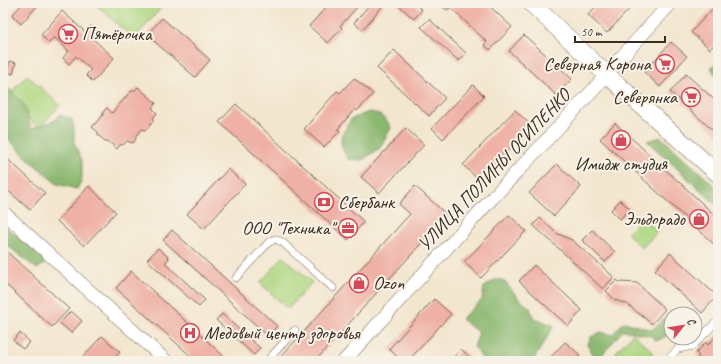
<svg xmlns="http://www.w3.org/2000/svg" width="721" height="364" viewBox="0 0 721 364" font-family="Caveat,sans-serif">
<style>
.green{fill:#afd781;stroke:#758050}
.forest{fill:#8bb86f;stroke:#637146}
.building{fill:#efb1a5}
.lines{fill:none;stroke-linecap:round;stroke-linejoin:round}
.service-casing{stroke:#7b6c5c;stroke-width:8}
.minor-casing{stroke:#7b6c5c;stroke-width:14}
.tertiary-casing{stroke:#7b6c5c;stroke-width:18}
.service{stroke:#fff;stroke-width:7}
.minor{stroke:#fff;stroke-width:13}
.tertiary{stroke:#fff;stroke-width:17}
.labels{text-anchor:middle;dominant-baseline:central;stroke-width:4;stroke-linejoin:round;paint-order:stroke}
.poi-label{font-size:19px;fill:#3b2a1e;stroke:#f7f3e8;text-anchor:start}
.street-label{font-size:19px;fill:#3b2a1e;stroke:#f7f3e8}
</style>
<rect width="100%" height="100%" fill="#f7f3e8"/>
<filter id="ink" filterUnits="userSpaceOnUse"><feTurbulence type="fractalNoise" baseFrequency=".025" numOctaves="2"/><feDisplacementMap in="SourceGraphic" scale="8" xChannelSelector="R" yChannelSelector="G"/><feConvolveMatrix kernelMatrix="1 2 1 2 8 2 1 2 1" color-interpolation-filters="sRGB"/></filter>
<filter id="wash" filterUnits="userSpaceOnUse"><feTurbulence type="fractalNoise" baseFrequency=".012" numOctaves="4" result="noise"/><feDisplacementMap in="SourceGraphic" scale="16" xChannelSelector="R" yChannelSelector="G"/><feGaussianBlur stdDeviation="0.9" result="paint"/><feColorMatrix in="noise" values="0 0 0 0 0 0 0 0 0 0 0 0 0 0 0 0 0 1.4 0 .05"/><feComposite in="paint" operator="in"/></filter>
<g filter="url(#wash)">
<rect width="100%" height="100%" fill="#f3e6cf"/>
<path class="green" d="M 94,3 L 156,3 L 161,8 L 134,39 Z
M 27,75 L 60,105 L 39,128 L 6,98 Z
M 643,217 L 657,232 L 642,248 L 627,233 Z
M 283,257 L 312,282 L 288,309 L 260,283 Z
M 633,334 L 653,352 L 645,361 L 624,361 L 615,353 Z"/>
<path class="forest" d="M 718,61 L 718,78 L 711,68 Z
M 8,88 L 24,104 L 31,129 L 56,120 L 59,115 L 72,119 L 74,127 L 74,143 L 82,160 L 82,179 L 77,189 L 57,184 L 26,157 L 3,134 L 3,89 Z
M 369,112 C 380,113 387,118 391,128 L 380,148 L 362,160 L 348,159 C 336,139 341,138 351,119 Z
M 661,137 L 718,189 L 718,206 L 647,141 Z
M 3,223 L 8,229 L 48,261 L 37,269 L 3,242 Z
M 495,280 L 502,280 L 506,283 L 519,299 L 530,308 L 533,317 L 554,326 L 534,359 L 531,361 L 484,361 L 474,347 L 479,333 L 461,319 L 482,300 L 484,287 Z
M 672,311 L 675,314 L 671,314 L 671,333 L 657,341 L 651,336 L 623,330 L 597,361 L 590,361 L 594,359 L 588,344 L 591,337 L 601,332 L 612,335 L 624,322 L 652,330 Z"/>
<g id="blocks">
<path class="building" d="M 23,3 L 40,3 L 21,24 L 12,15 Z
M 330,3 L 364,3 L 362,6 L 360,4 L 340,26 L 342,28 L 328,43 L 309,26 Z
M 371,3 L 385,3 L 362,30 L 354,23 Z
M 396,3 L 414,3 L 422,10 L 414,19 Z
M 442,3 L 486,3 L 512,27 L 490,50 L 484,45 L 487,42 L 450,7 L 447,10 L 440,5 Z
M 599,3 L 635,3 L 607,33 L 588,15 Z
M 718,3 L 718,40 L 710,49 L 691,32 Z
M 62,11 L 85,32 L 91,26 L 99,33 L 93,39 L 114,58 L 93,82 L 86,75 L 91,70 L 76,56 L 69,64 L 63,58 L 69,51 L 54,37 L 49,43 L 41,35 Z
M 162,18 L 210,60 L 195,77 L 147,35 Z
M 429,19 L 466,53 L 459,61 L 421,27 Z
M 524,35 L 572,79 L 556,95 L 509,51 Z
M 671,42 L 687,56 L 660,87 L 644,72 Z
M 394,50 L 445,98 L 429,116 L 377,68 Z
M 10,61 L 16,63 L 13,74 L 7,72 Z
M 686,74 L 718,103 L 718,135 L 670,92 Z
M 354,78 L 373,94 L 357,111 L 355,109 L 353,111 L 338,129 L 340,131 L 324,147 L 304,129 L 337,91 L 340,93 Z
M 473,85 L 484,96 L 443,139 L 432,128 Z
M 138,87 L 156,103 L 152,108 L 157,113 L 153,118 L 154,120 L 146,130 L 142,129 L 135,137 L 136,139 L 133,143 L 127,141 L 123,145 L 121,144 L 117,149 L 108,141 L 105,141 L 98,135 L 98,132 L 92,127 L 103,115 L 103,112 L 107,108 L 112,113 L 131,91 L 134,91 Z
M 236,104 L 364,222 L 348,240 L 219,122 Z
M 515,110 L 531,125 L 480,181 L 463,165 Z
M 615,123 L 718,218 L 718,248 L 600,139 Z
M 406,128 L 424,145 L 379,193 L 361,177 Z
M 3,155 L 45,193 L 30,210 L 3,186 Z
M 557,164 L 581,187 L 554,216 L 529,193 Z
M 228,169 L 245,184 L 204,229 L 187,214 Z
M 89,186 L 116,212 L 84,246 L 57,221 Z
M 415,186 L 447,215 L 315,361 L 277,361 L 410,214 L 399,204 Z
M 620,200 L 630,209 L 620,219 L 611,210 Z
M 509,215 L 526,231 L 481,278 L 464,262 Z
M 540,218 L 556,233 L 572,240 L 614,277 L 603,289 L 533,225 Z
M 172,230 L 277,326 L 268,336 L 163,240 Z
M 592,230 L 615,252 L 605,262 L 582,240 Z
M 3,248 L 69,309 L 52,327 L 3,282 Z
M 158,248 L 169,258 L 165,263 L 205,300 L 199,307 L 147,260 Z
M 670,253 L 717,296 L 702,313 L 655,270 Z
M 534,265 L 582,310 L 568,326 L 519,281 Z
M 131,271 L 168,305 L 229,361 L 196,361 L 116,288 Z
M 617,280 L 619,282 L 637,283 L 665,309 L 652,324 L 627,304 L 615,300 L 606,291 Z
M 434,299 L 451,314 L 408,361 L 402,361 L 389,349 Z
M 71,311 L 82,321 L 71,333 L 60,323 Z
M 222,314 L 260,348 L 254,355 L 216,320 Z
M 20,333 L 30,342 L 23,349 L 13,340 Z
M 718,334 L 718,361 L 695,361 L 699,356 L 696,353 L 706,342 L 708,345 Z
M 102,336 L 120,352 L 112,361 L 79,361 Z
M 565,342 L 580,355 L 574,361 L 547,361 Z
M 461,349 L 474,361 L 450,361 Z"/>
</g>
</g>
<g filter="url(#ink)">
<use href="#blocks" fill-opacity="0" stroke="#7b6c5c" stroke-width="1"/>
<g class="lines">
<g class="service-casing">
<path id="service" d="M 236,278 L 268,243 L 275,239 L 282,242 L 333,288
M 267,361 L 295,330
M 666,361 L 678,349 L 693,346 L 714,324 L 718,322"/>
</g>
<g class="minor-casing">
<path id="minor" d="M 3,212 L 166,361
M 344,361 L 485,206 L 595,88 L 606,74 L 671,3"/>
</g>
<g class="tertiary-casing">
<path id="tertiary" d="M 531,3 L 606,74 L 718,174"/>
</g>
<use href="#service" class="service"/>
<use href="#minor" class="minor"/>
<use href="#tertiary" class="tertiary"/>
</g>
</g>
<defs>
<g id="supermarket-ring" transform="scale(1)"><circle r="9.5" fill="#f7f3e8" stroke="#d1495b" stroke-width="1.5"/><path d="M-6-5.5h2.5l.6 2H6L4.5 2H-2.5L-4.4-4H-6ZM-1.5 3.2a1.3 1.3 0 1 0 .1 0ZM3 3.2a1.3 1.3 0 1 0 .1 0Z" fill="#d1495b"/></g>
<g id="shop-ring" transform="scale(1)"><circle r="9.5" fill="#f7f3e8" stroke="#d1495b" stroke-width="1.5"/><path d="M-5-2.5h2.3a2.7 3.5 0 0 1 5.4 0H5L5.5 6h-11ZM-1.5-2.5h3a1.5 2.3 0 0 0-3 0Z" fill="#d1495b"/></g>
<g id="bank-ring" transform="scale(1)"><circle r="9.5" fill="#f7f3e8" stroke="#d1495b" stroke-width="1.5"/><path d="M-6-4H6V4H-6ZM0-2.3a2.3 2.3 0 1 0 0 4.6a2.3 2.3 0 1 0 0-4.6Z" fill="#d1495b"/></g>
<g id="office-ring" transform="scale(1)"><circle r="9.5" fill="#f7f3e8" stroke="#d1495b" stroke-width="1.5"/><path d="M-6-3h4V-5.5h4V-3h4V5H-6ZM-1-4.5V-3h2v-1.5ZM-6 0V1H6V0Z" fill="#d1495b"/></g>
<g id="hospital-ring" transform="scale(1)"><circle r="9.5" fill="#f7f3e8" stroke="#d1495b" stroke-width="1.5"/><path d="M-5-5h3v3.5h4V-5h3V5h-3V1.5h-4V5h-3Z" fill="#d1495b"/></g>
</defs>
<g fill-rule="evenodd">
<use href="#supermarket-ring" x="68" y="34"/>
<use href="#supermarket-ring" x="665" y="64"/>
<use href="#supermarket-ring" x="691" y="97"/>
<use href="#shop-ring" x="621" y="140"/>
<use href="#bank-ring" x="324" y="202"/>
<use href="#shop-ring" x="699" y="219"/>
<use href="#office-ring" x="348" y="228"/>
<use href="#shop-ring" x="359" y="283"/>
<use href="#hospital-ring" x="190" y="333"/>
</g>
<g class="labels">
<g class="poi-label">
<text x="82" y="34">Пятёрочка</text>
<text x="651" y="64" text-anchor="end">Северная Корона</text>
<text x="677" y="97" text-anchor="end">Северянка</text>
<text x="621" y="164" text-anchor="middle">Имидж студия</text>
<text x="338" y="202">Сбербанк</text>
<text x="685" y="219" text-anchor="end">Эльдорадо</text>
<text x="334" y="228" text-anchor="end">ООО "Техника"</text>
<text x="373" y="283">Ozon</text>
<text x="204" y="333">Медовый центр здоровья</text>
</g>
<g class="street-label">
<text transform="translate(494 170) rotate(-47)">УЛИЦА ПОЛИНЫ ОСИПЕНКО</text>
</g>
</g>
<rect width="721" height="364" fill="none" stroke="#f7f3e8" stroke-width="16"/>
<g transform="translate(683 326) rotate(60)"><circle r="19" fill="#f7f3e8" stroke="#aca397"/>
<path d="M0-3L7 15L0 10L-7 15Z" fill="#d1495b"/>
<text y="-6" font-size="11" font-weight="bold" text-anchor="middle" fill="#3b2a1e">С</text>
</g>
<path d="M575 36v6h90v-6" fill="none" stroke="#3b2a1e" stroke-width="2"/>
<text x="581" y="36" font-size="12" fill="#3b2a1e" stroke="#f7f3e8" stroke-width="3" paint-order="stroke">50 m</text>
</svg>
